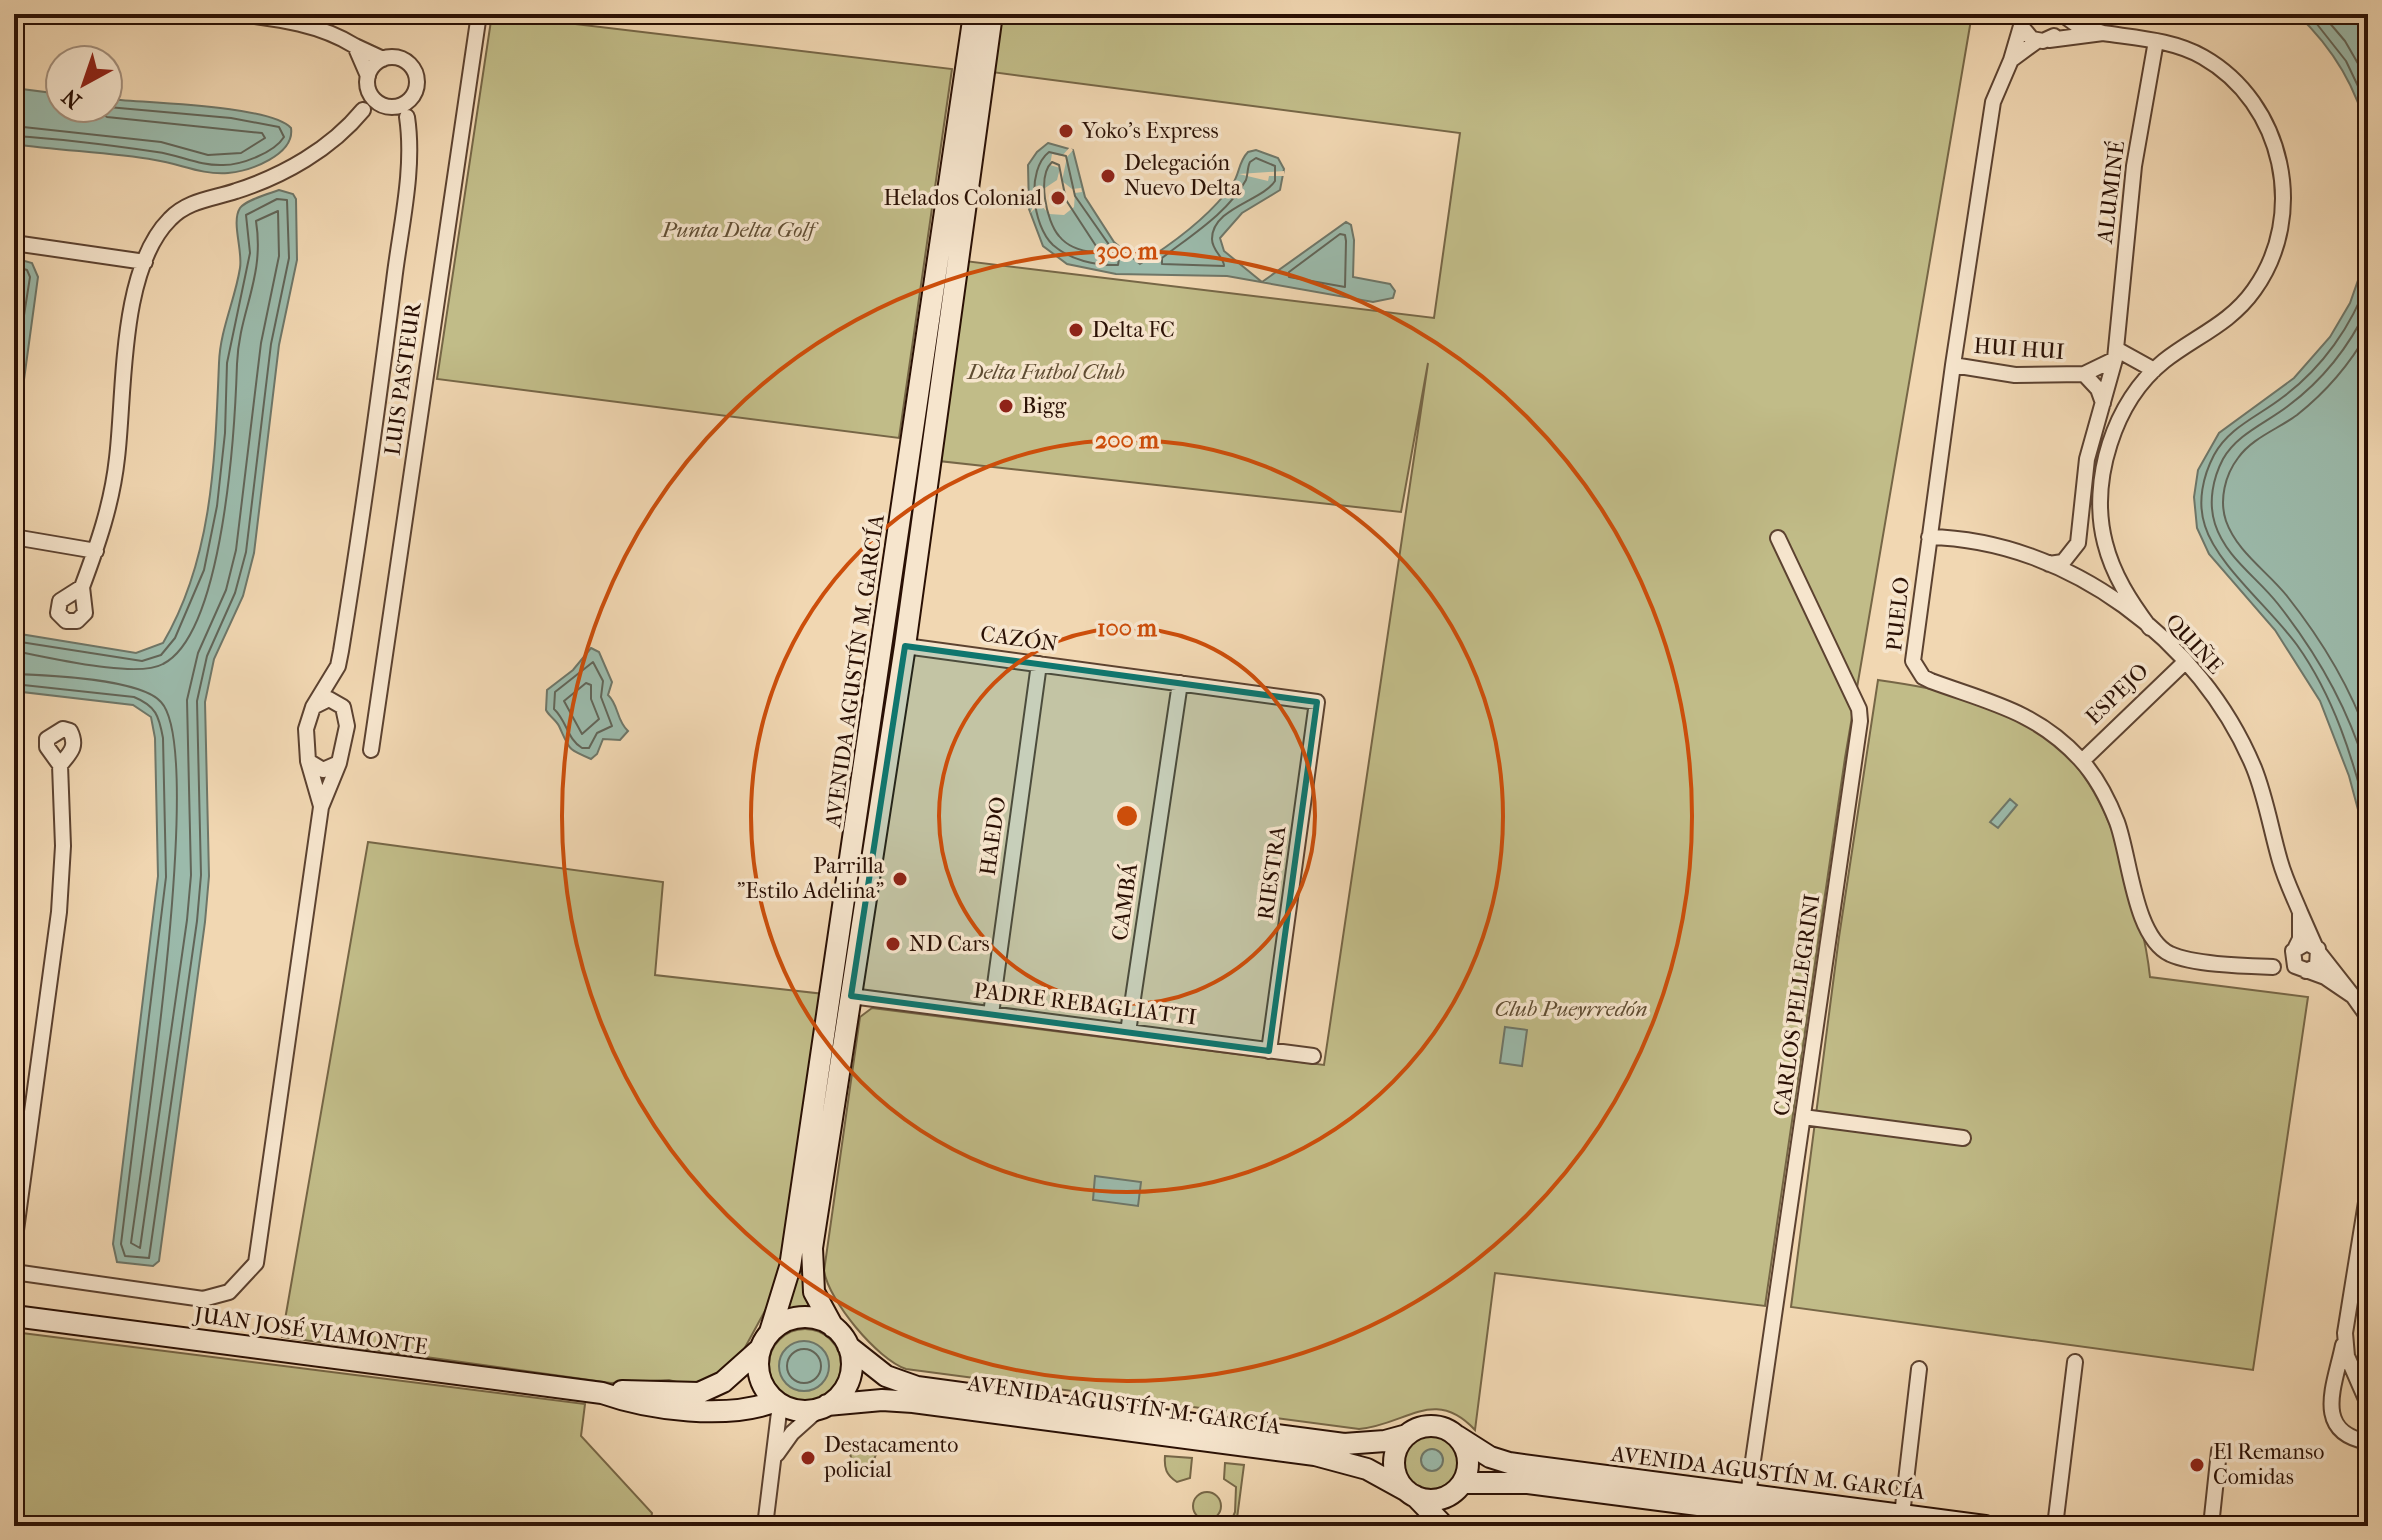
<svg xmlns="http://www.w3.org/2000/svg" width="2382" height="1540" viewBox="0 0 2382 1540" font-family="'IM FELL French Canon',serif">
<style>
.green{fill:#c1bc88;stroke:#766646;stroke-width:2}
.water{fill:#9bbaab;stroke:#6e7668;stroke-width:2}
.pier{fill:#f1d7b2}
.lines{fill:none;stroke-linecap:round;stroke-linejoin:round}
.shore{stroke:#626558;stroke-width:2}
.street-casing{stroke:#5c4230;stroke-width:18}
.secondary-casing{stroke:#2a1004;stroke-width:24}
.street{stroke:#f6e5cd;stroke-width:14}
.secondary{stroke:#f6e5cd;stroke-width:20}
.marked{fill:#0f766e;fill-opacity:0.2;stroke:#0f766e;stroke-width:6;stroke-linejoin:round}
.ring{fill:none;stroke:#cc4e0b;stroke-width:4}
.poi-dot{fill:#8f2418;stroke:#f6e5cd;stroke-width:3}
.labels{text-anchor:middle;dominant-baseline:central;stroke-width:7;stroke-linejoin:round;paint-order:stroke}
.poi-label{font-size:22px;fill:#2a1004;stroke:#f6e5cd;text-anchor:start}
.street-label{font-size:22px;fill:#2a1004;stroke:#f6e5cd}
.park-label{font-size:22px;font-style:italic;fill:#5f4c32;stroke:#f6e5cd}
.centre{fill:#cc4e0b;stroke:#f6e5cd;stroke-width:4}
.ring-label{font-size:24px;text-anchor:middle;font-weight:bold;fill:#cc4e0b;stroke:#f6e5cd;stroke-width:7;stroke-linejoin:round;paint-order:stroke}
</style>
<rect width="100%" height="100%" fill="#f1d7b2"/>
<filter id="stains"><feTurbulence type="fractalNoise" baseFrequency=".0025" numOctaves="4"/><feColorMatrix values="0 0 0 0 .2 0 0 0 0 .09 0 0 0 0 .02 0 0 0 .5 -.17"/></filter>
<radialGradient id="worn" r=".72"><stop offset=".6" stop-color="#630" stop-opacity="0"/><stop offset="1" stop-color="#630" stop-opacity=".3"/></radialGradient>
<path class="green" d="M 492,14 L 952,69 L 899,438 L 437,379 Z
M 981,14 L 813,1308 L 780,1314 L 794,1288 L 800,1264 Z
M 993,14 L 1972,14 L 1845,758 L 1765,1306 L 1495,1273 L 1475,1430 C 1434,1386 1406,1425 1359,1429 L 906,1369 C 877,1359 829,1301 824,1271 L 860,1017 L 872,1008 L 1324,1065 L 1428,363 L 1401,512 L 930,460 L 957,260 L 1434,318 L 1460,133 L 984,71 Z
M 1878,680 C 2014,699 2085,730 2125,869 C 2136,905 2146,939 2150,977 L 2308,997 L 2253,1370 L 1791,1307 L 1839,937 Z
M 368,842 L 663,882 L 655,975 L 824,994 L 784,1276 L 742,1353 L 709,1383 L 688,1385 L 669,1380 L 611,1383 L 282,1337 Z
M769 1365a36 36 0 1 1 72 0a36 36 0 1 1-72 0Z
M 14,1332 L 585,1404 L 581,1436 L 652,1513 L 650,1526 L 14,1526 Z
M1403 1461a28 28 0 1 1 56 0a28 28 0 1 1-56 0Z
M850 1452a13 13 0 1 1 26 0a13 13 0 1 1-26 0Z
M 1165,1456 L 1192,1458 L 1190,1478 L 1177,1482 C 1166,1475 1164,1468 1165,1456 Z
M 1225,1463 L 1244,1465 L 1236,1526 L 1229,1526 L 1235,1512 L 1236,1487 L 1224,1479 Z
M1193 1506a14 14 0 1 1 28 0a14 14 0 1 1-28 0Z"/>
<path class="water" d="M 2297,14 L 2368,14 L 2368,135 C 2357,88 2332,47 2297,14 Z
M 14,88 L 60,94 L 60,108 L 108,108 L 108,99 C 144,103 270,105 291,128 C 295,155 250,171 228,173 C 201,175 181,164 155,160 C 109,152 61,151 14,144 Z
M 1048,143 L 1073,150 L 1085,197 L 1114,242 L 1140,264 C 1172,244 1210,216 1232,185 C 1240,174 1238,162 1248,152 L 1256,150 L 1278,158 L 1284,169 L 1280,190 L 1242,213 L 1220,238 L 1224,251 L 1262,282 L 1346,222 L 1351,225 L 1354,240 L 1353,277 L 1390,284 L 1395,291 L 1393,298 L 1373,302 L 1227,276 L 1116,274 L 1067,264 L 1043,246 L 1029,209 L 1028,165 L 1037,152 Z
M 279,190 L 293,194 L 296,199 L 297,260 L 279,345 L 254,553 L 243,596 L 214,659 L 205,702 L 209,876 L 205,922 L 159,1261 L 153,1266 L 117,1262 L 113,1244 L 158,876 L 155,738 L 151,717 L 133,705 L 14,691 L 14,633 L 136,653 L 163,643 C 213,558 215,458 219,363 C 220,330 235,300 240,268 C 243,250 231,222 240,208 C 246,200 268,194 279,190 Z
M 2368,252 L 2368,847 L 2349,776 L 2320,701 L 2275,630 L 2209,554 L 2197,528 L 2194,497 L 2198,470 L 2219,433 L 2294,378 L 2330,337 L 2350,303 Z
M 14,258 L 32,263 L 38,277 L 14,453 Z
M 591,648 L 599,652 L 612,682 L 608,695 C 619,705 616,720 628,731 L 620,740 L 603,739 L 597,754 L 591,759 C 567,749 570,750 559,726 C 556,720 549,716 546,710 L 547,690 L 573,670 Z
M 2010,799 L 2017,805 L 1998,828 L 1990,822 Z
M 1505,1027 L 1527,1030 L 1522,1066 L 1500,1063 Z
M 1095,1176 L 1141,1182 L 1138,1206 L 1093,1200 Z
M779 1366a25 25 0 1 1 50 0a25 25 0 1 1-50 0Z
M1421 1460a11 11 0 1 1 22 0a11 11 0 1 1-22 0Z"/>
<path class="pier" d="M 1070,147 L 1073,150 L 1067,157 L 1062,181 L 1072,189 L 1081,188 L 1082,192 L 1075,193 L 1074,207 L 1064,215 L 1049,214 L 1040,204 L 1030,213 L 1042,190 L 1057,180 L 1060,168 L 1050,165 L 1052,154 L 1062,156 Z
M 1284,171 L 1284,176 L 1269,176 L 1268,181 L 1239,174 Z"/>
<g class="lines">
<path class="shore" d="M 2309,14 L 2346,61 L 2368,107
M 2322,14 L 2345,41 L 2368,81
M 14,126 L 161,142 L 208,155 L 241,153 L 265,138 L 262,133 L 107,117 L 93,108
M 14,136 C 61,139 110,145 157,152 C 180,155 199,166 223,165 C 241,165 274,153 284,137 L 279,127 L 231,118 L 108,107
M 1049,152 L 1066,156 L 1075,196 L 1119,259 L 1118,265 C 1096,266 1070,260 1053,245 C 1032,225 1026,170 1049,152 Z
M 1256,158 L 1275,166 L 1275,181 C 1262,201 1212,208 1212,239 C 1212,251 1224,257 1224,266 L 1162,264 L 1162,258 C 1190,236 1228,213 1246,180 C 1248,175 1247,168 1250,162 Z
M 1052,162 L 1059,165 L 1066,200 L 1096,246 L 1094,252 C 1081,251 1067,246 1059,236 C 1046,221 1037,176 1052,162 Z
M 1340,234 L 1345,235 L 1346,241 L 1345,287 L 1289,277 L 1289,272 Z
M 14,266 L 27,270 L 30,277 L 14,379
M 2368,280 C 2352,326 2322,368 2283,397 C 2259,416 2229,427 2214,455 C 2203,476 2197,502 2205,526 C 2217,565 2271,609 2297,645 C 2334,697 2353,758 2368,819
M 2368,307 C 2350,345 2323,380 2288,406 C 2266,423 2237,434 2223,459 C 2213,478 2208,502 2215,524 C 2226,558 2257,577 2278,604 C 2318,655 2351,713 2368,776
M 2368,332 C 2350,364 2326,392 2297,415 C 2278,429 2252,438 2238,458 C 2225,475 2219,500 2226,521 C 2237,552 2267,571 2287,596 C 2321,639 2350,686 2368,738
M 14,641 L 142,661 L 161,655 L 175,638 L 204,570 L 217,506 L 225,433 L 227,363 L 250,253 L 246,215 L 277,199 L 287,200 L 289,258 L 271,344 L 246,552 L 235,593 L 207,656 L 197,701 L 201,875 L 197,921 L 149,1258 L 125,1256 L 121,1244 L 166,877 L 163,738 C 159,716 156,706 134,697 L 14,684
M 14,651 C 48,657 136,679 163,664 C 224,633 235,427 237,364 C 239,311 265,278 256,221 L 278,211 L 279,256 L 261,343 L 236,550 L 226,590 L 198,653 L 187,700 L 191,875 L 187,920 L 140,1248 L 131,1243 C 142,1161 206,750 161,702 C 141,679 46,675 14,674
M 593,662 L 603,681 L 601,697 L 612,726 L 597,733 L 589,748 L 582,748 C 567,739 567,721 554,709 L 555,692 Z
M 586,683 L 591,685 L 591,699 L 599,719 L 582,734 L 564,701 Z
M787 1366a17 17 0 1 1 34 0a17 17 0 1 1-34 0Z"/>
<g class="street-casing">
<path id="street" d="M 239,14 C 279,19 320,24 355,46
M 2022,14 L 2021,26 L 2032,39 L 2043,41 L 2054,36
M 2021,26 L 2011,60 L 2037,41
M 2103,33 C 2136,38 2174,40 2203,57 C 2284,103 2308,215 2254,290 C 2230,324 2196,336 2164,361 C 2114,401 2089,481 2105,543 C 2113,575 2130,601 2150,628
M 2049,40 L 2103,33 L 2077,25 L 2062,14
M367 82a25 25 0 1 1 50 0a25 25 0 1 1-50 0Z
M 2011,60 L 1993,102 L 1953,365 L 1913,661 L 1923,677 L 1931,681 C 1988,702 2036,711 2080,759 C 2096,776 2108,799 2117,822 C 2130,857 2134,937 2170,954 C 2195,965 2245,966 2273,967
M 368,76 L 355,46 L 383,59
M 14,243 L 145,262
M 2116,349 L 2154,370
M 1953,365 L 2015,375 L 2084,374
M 2103,403 L 2098,389 L 2084,374 L 2115,359
M 14,537 L 96,551
M 1929,537 C 2068,540 2201,640 2254,768 C 2266,798 2271,830 2280,861 C 2285,879 2293,895 2300,912
M 2049,564 L 2063,562 L 2078,543 L 2087,459 L 2115,359 L 2134,166 L 2156,41
M 82,587 C 98,544 112,504 117,458 C 125,392 119,270 170,219 C 188,200 213,199 236,191 C 283,176 331,149 363,110
M 82,587 L 85,613 L 77,621 L 66,621 L 58,613 L 60,601 Z
M 905,646 L 1317,702 L 1269,1051
M 329,699 L 343,707 L 347,726 L 339,763 L 323,770 L 308,761 L 306,729 L 313,707 Z
M 313,707 L 338,666 L 341,651 C 361,528 378,405 394,281 C 400,229 415,170 407,117
M 63,729 L 70,731 C 78,747 70,753 60,765 L 47,747 L 47,739 Z
M 371,750 L 479,14
M 308,761 L 321,806
M 2082,761 L 2185,662
M 2296,947 L 2300,939 L 2300,912 L 2315,946
M 2306,971 L 2317,966 L 2318,949 L 2307,943 L 2293,951 L 2295,966 L 2325,977 L 2353,996 L 2320,954
M 851,996 L 1313,1056
M 2353,996 L 2368,1017
M 991,1014 L 1039,664
M 1128,1032 L 1180,683
M 1803,1117 L 1963,1138
M 2368,1190 L 2345,1333 L 2347,1356 L 2368,1404
M 14,1245 L 59,912 L 63,846 L 60,765
M 14,1272 L 203,1299 L 229,1292 L 256,1263 L 321,807 L 339,763
M 2343,1345 C 2335,1385 2312,1432 2368,1442
M 777,1454 L 792,1433 L 820,1408
M 1748,1495 L 1860,721 L 1859,709 L 1778,538
M 1902,1515 L 1919,1369
M 765,1526 L 780,1404
M 2055,1526 L 2075,1362
M 2211,1526 L 2219,1451"/>
</g>
<g class="secondary-casing">
<path id="secondary" d="M 14,1316 L 602,1393 C 650,1410 728,1420 776,1401
M758 1364a47 47 0 1 1 94 0a47 47 0 1 1-94 0Z
M 833,1327 L 814,1292 L 812,1248 L 905,646 L 992,14
M 770,1332 L 790,1267 L 974,14
M 848,1346 L 886,1376 L 917,1387 L 1344,1444 L 1385,1441 L 1407,1435
M 622,1391 L 699,1393 L 723,1382 L 760,1349
M 827,1405 L 882,1400 L 913,1402 L 1315,1455 L 1367,1469 L 1407,1491
M1394 1463a37 37 0 1 1 74 0a37 37 0 1 1-74 0Z
M 1457,1436 L 1490,1457 L 1509,1463 L 1985,1526
M 1463,1483 L 1528,1483 L 1859,1526
M 1415,1496 L 1444,1526"/>
</g>
<use href="#street" class="street"/>
<use href="#secondary" class="secondary"/>
</g>
<path class="marked" d="M 905,646 L 1317,702 L 1269,1051 L 851,996 Z"/>
<g class="ring">
<circle cx="1127" cy="816" r="188"/>
<circle cx="1127" cy="816" r="376"/>
<circle cx="1127" cy="816" r="565"/>
</g>
<g class="poi-dot">
<circle cx="1066" cy="131" r="8"/>
<circle cx="1108" cy="176" r="8"/>
<circle cx="1058" cy="198" r="8"/>
<circle cx="1076" cy="330" r="8"/>
<circle cx="1006" cy="406" r="8"/>
<circle cx="900" cy="879" r="8"/>
<circle cx="893" cy="944" r="8"/>
<circle cx="808" cy="1458" r="8"/>
<circle cx="2197" cy="1465" r="8"/>
</g>
<g class="labels">
<g class="poi-label">
<text x="1082" y="131">Yoko's Express</text>
<text x="1124" y="163">Delegación<tspan x="1124" dy="25">Nuevo Delta</tspan></text>
<text x="1042" y="198" text-anchor="end">Helados Colonial</text>
<text x="1092" y="330">Delta FC</text>
<text x="1022" y="406">Bigg</text>
<text x="884" y="866" text-anchor="end">Parrilla<tspan x="884" dy="25">"Estilo Adelina"</tspan></text>
<text x="909" y="944">ND Cars</text>
<text x="824" y="1445">Destacamento<tspan x="824" dy="25">policial</tspan></text>
<text x="2213" y="1452">El Remanso<tspan x="2213" dy="25">Comidas</tspan></text>
</g>
<g class="street-label">
<text transform="translate(2111 192) rotate(-83)">ALUMINÉ</text>
<text transform="translate(2019 349) rotate(4)">HUI HUI</text>
<text transform="translate(403 379) rotate(-82)">LUIS PASTEUR</text>
<text transform="translate(1898 614) rotate(-84)">PUELO</text>
<text transform="translate(1019 639) rotate(8)">CAZÓN</text>
<text transform="translate(2194 644) rotate(47)">QUIÑE</text>
<text transform="translate(855 671) rotate(-82)">AVENIDA AGUSTÍN M. GARCÍA</text>
<text transform="translate(2117 694) rotate(-44)">ESPEJO</text>
<text transform="translate(993 836) rotate(-82)">HAEDO</text>
<text transform="translate(1272 873) rotate(-82)">RIESTRA</text>
<text transform="translate(1125 902) rotate(-82)">CAMBÁ</text>
<text transform="translate(1085 1004) rotate(7)">PADRE REBAGLIATTI</text>
<text transform="translate(1797 1005) rotate(-82)">CARLOS PELLEGRINI</text>
<text transform="translate(311 1331) rotate(8)">JUAN JOSÉ VIAMONTE</text>
<text transform="translate(1124 1405) rotate(8)">AVENIDA AGUSTÍN M. GARCÍA</text>
<text transform="translate(1768 1473) rotate(7)">AVENIDA AGUSTÍN M. GARCÍA</text>
</g>
<g class="park-label">
<text x="738" y="230">Punta Delta Golf</text>
<text x="1046" y="372">Delta Futbol Club</text>
<text x="1571" y="1009">Club Pueyrredón</text>
</g>
</g>
<circle cx="1127" cy="816" r="12" class="centre"/>
<g class="ring-label">
<text x="1127" y="259">300 m</text>
<text x="1127" y="448">200 m</text>
<text x="1127" y="636">100 m</text>
</g>
<rect width="2382" height="1540" fill="none" stroke="#f1d7b2" stroke-width="48"/>
<rect x="16" y="16" width="2350" height="1508" fill="none" stroke="#2a1004" stroke-width="4"/>
<rect x="24" y="24" width="2334" height="1492" fill="none" stroke="#2a1004" stroke-width="2"/>
<g transform="translate(84 84) rotate(220)"><circle r="38" fill="#f6e5cd" stroke="#a4907d" stroke-width="2"/>
<path d="M0-6L14 30L0 20L-14 30Z" fill="#8f2418"/>
<text y="-12" font-size="22" font-weight="bold" text-anchor="middle" fill="#2a1004">N</text>
</g>
<rect width="100%" height="100%" filter="url(#stains)"/>
<rect width="100%" height="100%" fill="url(#worn)"/>
</svg>
